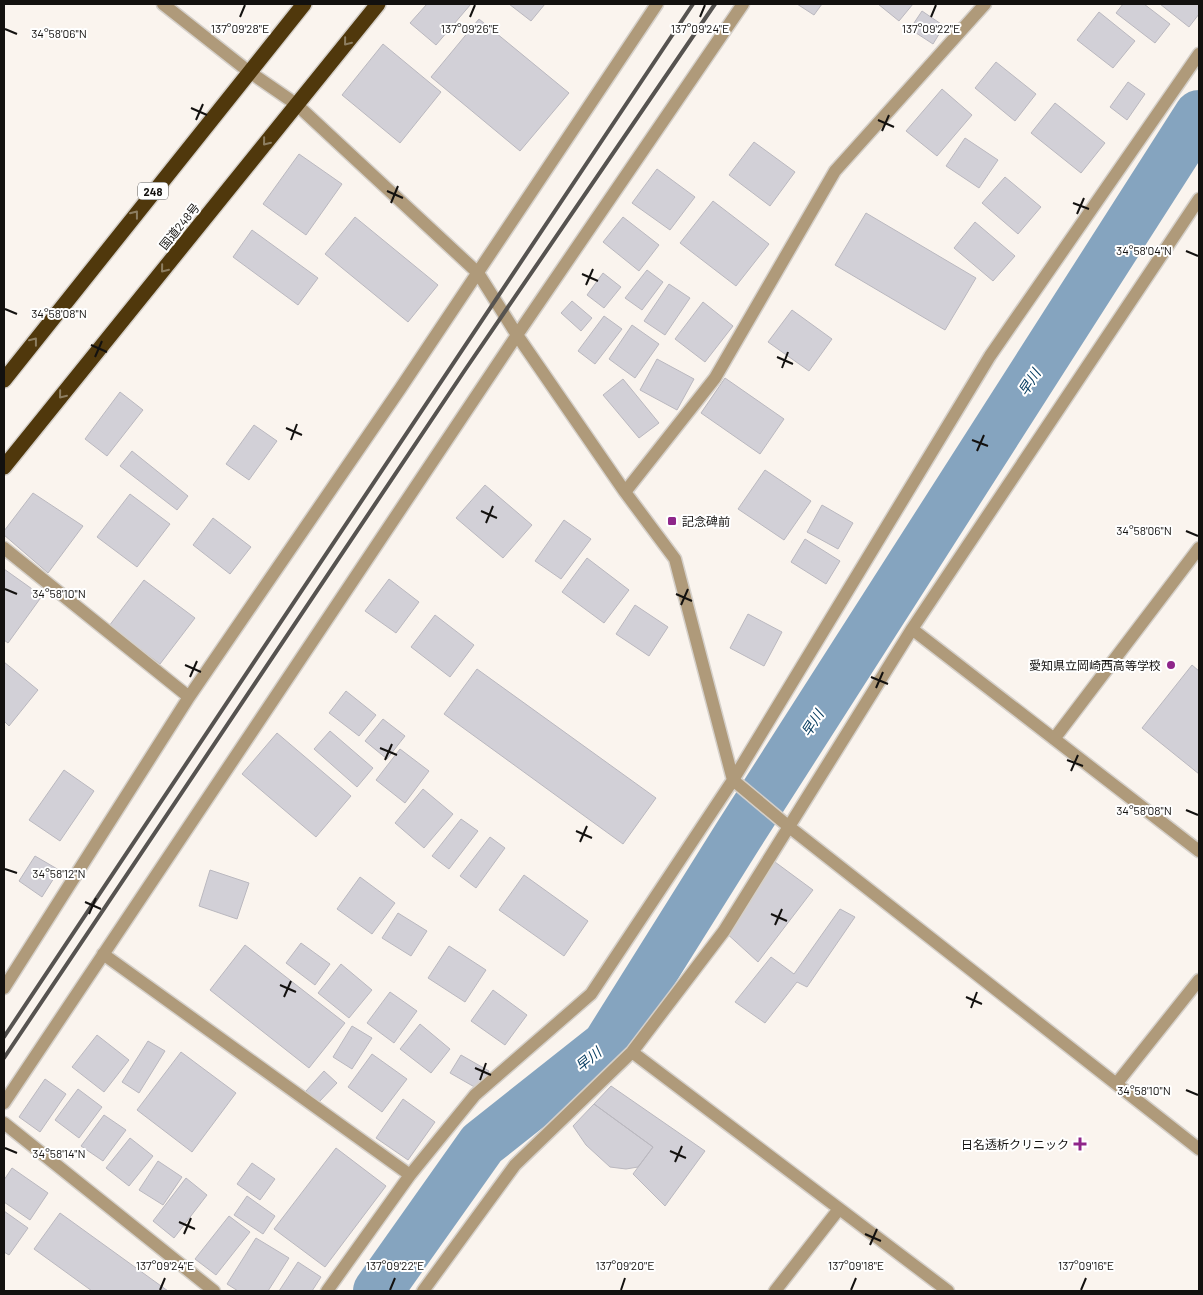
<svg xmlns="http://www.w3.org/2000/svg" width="1203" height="1295" viewBox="0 0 1203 1295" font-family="Barlow,'Noto Sans JP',sans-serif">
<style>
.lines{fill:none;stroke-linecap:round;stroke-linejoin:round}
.river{stroke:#85a4bf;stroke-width:50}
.building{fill:#d2d0d7;stroke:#bab8bf}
.minor-casing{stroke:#d5d0ca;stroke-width:15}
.highway-casing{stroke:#d5d0ca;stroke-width:18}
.minor{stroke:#af9a7a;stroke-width:12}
.highway{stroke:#50380c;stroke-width:15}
.rail{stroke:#565350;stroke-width:4}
.oneway{stroke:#8d7e61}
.ticks{fill:none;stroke:#13110f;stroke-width:2}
.poi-dot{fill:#8f268a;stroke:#fff;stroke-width:2}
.labels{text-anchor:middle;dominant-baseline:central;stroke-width:4;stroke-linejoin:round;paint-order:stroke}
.shield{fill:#fff;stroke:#5a5857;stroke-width:1}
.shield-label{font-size:11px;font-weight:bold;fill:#13110f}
.street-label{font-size:12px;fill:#13110f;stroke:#fff}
.poi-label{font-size:12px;fill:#13110f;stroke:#fff;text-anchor:end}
.water-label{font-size:14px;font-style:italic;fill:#083e62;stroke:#fff}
.ticks-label{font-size:12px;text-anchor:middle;fill:#13110f;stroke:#fff;stroke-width:4;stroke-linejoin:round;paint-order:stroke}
</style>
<rect width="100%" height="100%" fill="#faf4ee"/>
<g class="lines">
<path class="river" d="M 378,1291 L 482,1144 L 607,1045 L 738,836 L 1199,115"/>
</g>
<path class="building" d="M 427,4 L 471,4 L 436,45 L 410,23 Z
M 509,4 L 545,4 L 531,21 Z
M 797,4 L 822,4 L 814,15 Z
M 878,4 L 913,4 L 899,21 Z
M 1123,4 L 1144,4 L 1170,24 L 1155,43 L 1116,13 Z
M 1160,4 L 1199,4 L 1199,14 L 1189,27 Z
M 922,11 L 944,26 L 933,44 L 910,29 Z
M 1099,12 L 1135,41 L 1113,68 L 1077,40 Z
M 479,19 L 569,93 L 520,151 L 431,77 Z
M 383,44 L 441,92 L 400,143 L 342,95 Z
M 996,62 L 1036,94 L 1015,121 L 975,88 Z
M 1128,82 L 1145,94 L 1127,120 L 1110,107 Z
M 942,89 L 972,115 L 937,156 L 906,131 Z
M 1055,103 L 1105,143 L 1081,173 L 1031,133 Z
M 965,138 L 998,160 L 979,188 L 946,166 Z
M 754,142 L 795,172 L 770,206 L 729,175 Z
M 299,154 L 342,184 L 306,235 L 263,204 Z
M 657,169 L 695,197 L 670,230 L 632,203 Z
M 1005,177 L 1041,207 L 1018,234 L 982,203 Z
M 713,201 L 769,244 L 736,286 L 680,243 Z
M 866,213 L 976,278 L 945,330 L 835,265 Z
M 355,217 L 438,285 L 408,322 L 325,254 Z
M 623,217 L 659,245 L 639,271 L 603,242 Z
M 975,222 L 1015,256 L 993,281 L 954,248 Z
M 252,230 L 318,278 L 298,305 L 233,257 Z
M 647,270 L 663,282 L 642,310 L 625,298 Z
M 603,273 L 621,287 L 604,308 L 587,295 Z
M 669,284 L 690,298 L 665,335 L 644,321 Z
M 572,301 L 592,318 L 581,331 L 561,313 Z
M 703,302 L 733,326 L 705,362 L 675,339 Z
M 792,310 L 832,339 L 809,371 L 768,342 Z
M 604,316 L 622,329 L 595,364 L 578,351 Z
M 632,325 L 659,344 L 635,378 L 609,359 Z
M 657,359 L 694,379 L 677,410 L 640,390 Z
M 725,378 L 784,419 L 760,454 L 701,413 Z
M 623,379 L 659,423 L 639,438 L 603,395 Z
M 120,392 L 143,410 L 107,456 L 85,439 Z
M 254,425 L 277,441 L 249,480 L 226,464 Z
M 132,451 L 188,496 L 177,510 L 120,466 Z
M 765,470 L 811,501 L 784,540 L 738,509 Z
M 485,485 L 532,525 L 503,558 L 456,518 Z
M 33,493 L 83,526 L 48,573 L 4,535 L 4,531 Z
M 130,494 L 170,524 L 137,567 L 97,537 Z
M 822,505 L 853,523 L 838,549 L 807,532 Z
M 213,518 L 251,547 L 230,574 L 193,545 Z
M 564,520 L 591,539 L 561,579 L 535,561 Z
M 805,539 L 840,561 L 826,584 L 791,562 Z
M 587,558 L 629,590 L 604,623 L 562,592 Z
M 4,569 L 42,596 L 8,643 L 4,640 Z
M 389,579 L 419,602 L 396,633 L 365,611 Z
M 144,580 L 195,618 L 160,664 L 109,626 Z
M 635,605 L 668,627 L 649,656 L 616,634 Z
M 748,614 L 782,632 L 764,666 L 730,648 Z
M 435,615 L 474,645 L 450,677 L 411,647 Z
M 4,662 L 38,690 L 9,726 L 4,721 Z
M 1192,665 L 1199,671 L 1199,774 L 1142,728 Z
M 477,669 L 656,798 L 623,844 L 444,714 Z
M 346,691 L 376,715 L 359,736 L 329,713 Z
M 383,719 L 405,736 L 387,759 L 365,741 Z
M 330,731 L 373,768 L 357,787 L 314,749 Z
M 277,733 L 351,796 L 316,837 L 242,774 Z
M 400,749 L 429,771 L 405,803 L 376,780 Z
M 64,770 L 94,791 L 60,841 L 29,820 Z
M 423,789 L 453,814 L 424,848 L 395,823 Z
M 461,819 L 478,831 L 449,869 L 432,856 Z
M 490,837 L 505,848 L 476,888 L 460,876 Z
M 35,856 L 59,870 L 42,897 L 19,881 Z
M 775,862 L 813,890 L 758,962 L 724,931 Z
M 210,870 L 249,883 L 237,919 L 199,906 Z
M 524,875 L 588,921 L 564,956 L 499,910 Z
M 360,877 L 395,903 L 372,934 L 337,909 Z
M 840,909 L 855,917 L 807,987 L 797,982 L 765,1023 L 735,1002 L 771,957 L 794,974 Z
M 398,913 L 427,931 L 411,956 L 382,938 Z
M 301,943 L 330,964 L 315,985 L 286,963 Z
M 245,945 L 345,1023 L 309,1068 L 210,990 Z
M 449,946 L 486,970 L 465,1002 L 428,978 Z
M 341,964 L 372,990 L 349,1018 L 318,993 Z
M 493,990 L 527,1015 L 505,1045 L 471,1021 Z
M 390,992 L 417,1011 L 394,1043 L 367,1023 Z
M 420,1024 L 450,1049 L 431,1073 L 400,1049 Z
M 352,1026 L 372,1038 L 352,1069 L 333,1057 Z
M 97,1035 L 129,1060 L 104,1092 L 72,1067 Z
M 148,1041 L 165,1051 L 139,1093 L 122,1082 Z
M 181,1052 L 236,1093 L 192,1152 L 137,1110 Z
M 372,1054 L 407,1079 L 382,1112 L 348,1087 Z
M 461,1055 L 489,1071 L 478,1089 L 450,1073 Z
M 324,1071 L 337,1083 L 319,1102 L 306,1091 Z
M 45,1079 L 66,1094 L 40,1132 L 19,1117 Z
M 611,1086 L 705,1151 L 665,1206 L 633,1174 L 653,1147 L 594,1104 Z
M 78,1089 L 102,1107 L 79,1138 L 55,1120 Z
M 403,1099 L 435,1122 L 408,1160 L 376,1138 Z
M 594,1104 L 653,1147 L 638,1167 L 626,1169 L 610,1167 L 586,1145 L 573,1126 Z
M 104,1115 L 126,1130 L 103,1161 L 81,1146 Z
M 130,1138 L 153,1156 L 129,1186 L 106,1168 Z
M 336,1148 L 386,1186 L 325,1267 L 274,1229 Z
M 158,1161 L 182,1177 L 163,1205 L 139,1190 Z
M 252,1163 L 275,1179 L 260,1200 L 237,1184 Z
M 12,1168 L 48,1193 L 30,1220 L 4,1202 L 4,1180 Z
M 186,1178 L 207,1195 L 174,1238 L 153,1221 Z
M 247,1196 L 275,1216 L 263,1234 L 234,1215 Z
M 4,1211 L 28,1228 L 9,1255 L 4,1252 Z
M 60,1213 L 168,1291 L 92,1291 L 34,1249 Z
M 229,1216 L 250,1232 L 216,1275 L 195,1259 Z
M 256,1238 L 289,1258 L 268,1291 L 238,1291 L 227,1284 Z
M 298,1262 L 321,1277 L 312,1291 L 279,1291 Z"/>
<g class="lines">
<g class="minor-casing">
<path id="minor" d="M 163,4 L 248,71 L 296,104 L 478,273 L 517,335 L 625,492 L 675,559 L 733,780 L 788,826 L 1199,1149
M 625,492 L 715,378 L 835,171 L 985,4
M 4,548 L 189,697
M 912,629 L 1199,851
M 1054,739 L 1199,548
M 103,954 L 410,1175
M 4,988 L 189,697 L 400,389 L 657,4
M 632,1052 L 948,1291
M 1117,1083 L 1199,980
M 4,1103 L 517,335 L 743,4
M 4,1123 L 214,1291
M 327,1291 L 410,1175 L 475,1095 L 591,994 L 733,780 L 990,356 L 1199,54
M 423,1291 L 515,1165 L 632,1052 L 724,931 L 912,629 L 1199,199
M 775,1291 L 839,1209"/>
</g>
<g class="highway-casing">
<path id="highway" d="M 4,380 L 304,4
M 4,467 L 378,4"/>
</g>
<use href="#minor" class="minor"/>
<use href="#highway" class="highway"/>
<path class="rail" d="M 4,1037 L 693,4
M 4,1058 L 465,370 L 715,4"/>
</g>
<defs><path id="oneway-chevron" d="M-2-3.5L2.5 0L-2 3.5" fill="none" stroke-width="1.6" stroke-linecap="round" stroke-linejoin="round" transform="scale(1.25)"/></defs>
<g class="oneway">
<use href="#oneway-chevron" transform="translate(347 42) rotate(129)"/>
<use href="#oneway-chevron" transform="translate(266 142) rotate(129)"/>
<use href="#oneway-chevron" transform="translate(135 214) rotate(-52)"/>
<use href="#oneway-chevron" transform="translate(164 269) rotate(129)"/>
<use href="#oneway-chevron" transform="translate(34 341) rotate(-52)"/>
<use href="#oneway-chevron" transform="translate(62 395) rotate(129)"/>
</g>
<path class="ticks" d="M 240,17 L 245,5M 470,17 L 475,5M 700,17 L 705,5M 931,17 L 936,5M 5,29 L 17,34M 191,108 L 207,115M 196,120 L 203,104M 878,120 L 894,127M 882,131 L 889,115M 387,191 L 403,198M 391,203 L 398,186M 1073,203 L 1089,209M 1077,214 L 1084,198M 1186,251 L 1198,256M 582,274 L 598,281M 586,285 L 593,269M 5,309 L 17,314M 91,345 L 107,352M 95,357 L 102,341M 777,357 L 793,364M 782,368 L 788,352M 286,428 L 302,435M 291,440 L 297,424M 972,440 L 988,446M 977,451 L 984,435M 481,511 L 497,518M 486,523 L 493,506M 1186,531 L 1198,536M 5,589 L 17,594M 676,594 L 692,601M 681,605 L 688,589M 185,665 L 201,672M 190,677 L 197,661M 871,677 L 888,684M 876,688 L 883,672M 380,748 L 397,755M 385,760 L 392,744M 1067,760 L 1083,766M 1071,771 L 1078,755M 1186,810 L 1198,815M 576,831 L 592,838M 580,842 L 587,826M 5,869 L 17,873M 85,902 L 101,909M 89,914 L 96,898M 771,914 L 787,921M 775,925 L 782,909M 280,985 L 296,992M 284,997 L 291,981M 966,997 L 982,1004M 971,1008 L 977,992M 475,1068 L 491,1075M 480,1080 L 486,1063M 1186,1090 L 1198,1095M 5,1148 L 17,1153M 670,1151 L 686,1158M 675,1162 L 682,1146M 179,1222 L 195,1229M 184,1234 L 191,1218M 865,1234 L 881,1241M 870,1245 L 877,1229M 160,1290 L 165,1278M 390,1290 L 395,1278M 621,1290 L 625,1278M 851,1290 L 856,1278M 1081,1290 L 1086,1278"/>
<g class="poi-dot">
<rect x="667" y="516" width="10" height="10" rx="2.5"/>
<circle cx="1171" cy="665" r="5"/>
<path d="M1077.5 1136.5h5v5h5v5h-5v5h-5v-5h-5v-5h5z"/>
</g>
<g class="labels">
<rect class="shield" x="138" y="182.5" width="30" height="17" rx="4"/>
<g class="shield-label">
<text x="153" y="191">248</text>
</g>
<g class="street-label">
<text transform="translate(179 226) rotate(-51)">国道248号</text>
</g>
<g class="poi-label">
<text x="682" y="521" text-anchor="start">記念碑前</text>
<text x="1161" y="665">愛知県立岡崎西高等学校</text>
<text x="1069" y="1144">日名透析クリニック</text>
</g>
<g class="water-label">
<text transform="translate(1029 382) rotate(-57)">早川</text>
<text transform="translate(812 723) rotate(-57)">早川</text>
<text transform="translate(588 1059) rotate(-39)">早川</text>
</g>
</g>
<g class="ticks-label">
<text x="470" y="33">137°09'26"E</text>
<text x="240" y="33">137°09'28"E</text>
<text x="700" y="33">137°09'24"E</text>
<text x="931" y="33">137°09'22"E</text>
<text x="59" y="38">34°58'06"N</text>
<text x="1144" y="255">34°58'04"N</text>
<text x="59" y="318">34°58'08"N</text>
<text x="1144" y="535">34°58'06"N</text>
<text x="59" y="598">34°58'10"N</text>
<text x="1144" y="815">34°58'08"N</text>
<text x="59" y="878">34°58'12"N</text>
<text x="1144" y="1095">34°58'10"N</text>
<text x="59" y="1158">34°58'14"N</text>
<text x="165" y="1270">137°09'24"E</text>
<text x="395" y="1270">137°09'22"E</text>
<text x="625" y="1270">137°09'20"E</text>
<text x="856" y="1270">137°09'18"E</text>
<text x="1086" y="1270">137°09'16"E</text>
</g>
<rect width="1203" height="1295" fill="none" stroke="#13110f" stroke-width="10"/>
</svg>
